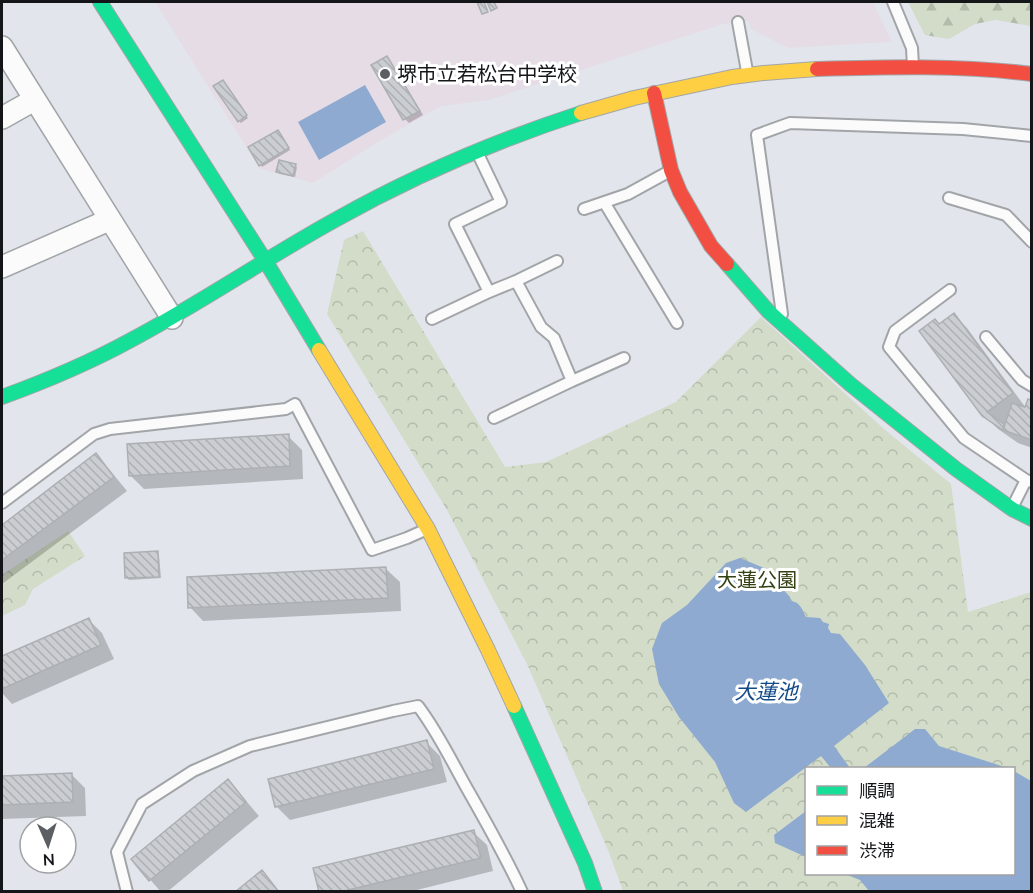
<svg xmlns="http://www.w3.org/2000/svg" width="1033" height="893" viewBox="0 0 1033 893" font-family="'Nunito Sans','Noto Sans JP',sans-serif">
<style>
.education{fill:#e5dce6}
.forest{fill:url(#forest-firs)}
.park{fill:url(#park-crowns);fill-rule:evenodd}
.water{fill:#8eaad0}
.shadow{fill:#0003}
.building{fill:url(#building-back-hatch);stroke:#adb0b3;stroke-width:1.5}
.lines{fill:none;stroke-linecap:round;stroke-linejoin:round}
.lane-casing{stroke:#a2a5a8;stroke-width:14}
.street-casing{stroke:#a2a5a8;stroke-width:24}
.fast-casing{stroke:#a2a5a8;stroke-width:16}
.slow-casing{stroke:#a2a5a8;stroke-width:16}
.jam-casing{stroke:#a2a5a8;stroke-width:16}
.lane{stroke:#fbfbfc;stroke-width:10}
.street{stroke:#fbfbfc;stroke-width:21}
.fast{stroke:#16e098;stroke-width:14}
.slow{stroke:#ffcf43;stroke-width:14}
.jam{stroke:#f24e42;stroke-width:14}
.poi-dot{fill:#5b5e62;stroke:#fff;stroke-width:2}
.labels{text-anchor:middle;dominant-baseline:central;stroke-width:6;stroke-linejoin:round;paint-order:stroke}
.poi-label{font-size:20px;fill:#131518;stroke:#fff;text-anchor:start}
.park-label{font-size:20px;fill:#344213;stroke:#fff}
.water-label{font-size:21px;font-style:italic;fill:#134a89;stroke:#fff}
</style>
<defs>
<pattern id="forest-firs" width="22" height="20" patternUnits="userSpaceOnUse" patternTransform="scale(1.5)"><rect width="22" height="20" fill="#d2dcc8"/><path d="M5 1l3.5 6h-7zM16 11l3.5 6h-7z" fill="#b3bcab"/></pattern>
<pattern id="park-crowns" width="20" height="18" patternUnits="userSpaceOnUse" patternTransform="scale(1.5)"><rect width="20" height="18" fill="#d2dcc8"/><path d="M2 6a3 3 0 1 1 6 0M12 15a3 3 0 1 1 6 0" fill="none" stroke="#b3bcab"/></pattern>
<pattern id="building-back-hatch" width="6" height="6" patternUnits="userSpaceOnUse" patternTransform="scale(1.5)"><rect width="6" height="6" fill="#cacdd1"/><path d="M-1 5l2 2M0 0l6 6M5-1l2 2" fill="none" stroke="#adafb3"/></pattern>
</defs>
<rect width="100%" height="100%" fill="#e2e6ec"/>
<path class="education" d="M 155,2 L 873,2 L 892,42 L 788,48 L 751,29 L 748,21 L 723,24 L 489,100 L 441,106 L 378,142 L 313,183 L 260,169 Z"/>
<path class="forest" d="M 908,2 L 1031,2 L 1031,26 L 995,20 L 975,24 L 949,39 L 925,35 Z"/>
<path class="park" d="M 363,231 L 505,467 L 546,462 L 676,402 L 761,317 L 884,429 L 951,484 L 968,612 L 1031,592 L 1031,891 L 623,891 L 608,850 L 527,664 L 447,510 L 327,314 L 344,240 ZM 806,768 L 1014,768 L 1014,874 L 806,874 Z
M 68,531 L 85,556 L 33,589 L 25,605 L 2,616 L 2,575 Z"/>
<path class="water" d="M 365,85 L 386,122 L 319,160 L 298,122 Z
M 740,558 L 769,570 L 772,577 L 790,597 L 791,601 C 800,602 802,609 806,617 L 820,618 L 823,622 L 829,624 L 828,628 L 831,633 L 840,634 L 865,665 L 889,703 L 834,746 L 850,768 L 831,768 L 821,756 L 746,812 L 734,803 L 715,762 L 679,717 L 659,684 L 652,649 L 662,623 L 687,605 L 726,563 Z
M 915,729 L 925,729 L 939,746 L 1008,768 L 864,768 Z
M 1014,771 L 1031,781 L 1031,891 L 869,891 L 860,880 L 845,874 L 1014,874 Z
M 806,811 L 806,857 L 775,843 L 774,835 Z"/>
<path class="shadow" d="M 387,58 L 391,62 L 423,115 L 409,123 L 405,119 Z
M 224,84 L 248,118 L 241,123 L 239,121 Z
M 280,133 L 290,150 L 262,167 L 261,165 Z
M 295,166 L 297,167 L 295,177 L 280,174 L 278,172 Z
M 954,315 L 967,328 L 1026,408 L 1032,402 L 1032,448 L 1018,443 L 998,429 L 983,415 L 939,325 Z
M 288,436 L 302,450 L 303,479 L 144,489 L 130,475 Z
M 96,455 L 109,469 L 127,491 L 2,584 L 2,527 Z
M 158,553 L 159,555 L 161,578 L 129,580 L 127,578 Z
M 386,569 L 400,582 L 401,611 L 203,621 L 190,607 Z
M 89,620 L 102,633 L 114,659 L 12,704 L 2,693 L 2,658 Z
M 426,742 L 440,756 L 447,782 L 290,820 L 276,806 Z
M 71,774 L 85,788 L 86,816 L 2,819 L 2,777 Z
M 227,781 L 241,795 L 259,816 L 167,892 L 161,892 L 133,860 Z
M 473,832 L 487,845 L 493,871 L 409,892 L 320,892 Z"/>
<path class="building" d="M 477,2 L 484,2 L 488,12 L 482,14 Z
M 487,2 L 494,2 L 497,8 L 491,11 Z
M 387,56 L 420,111 L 403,120 L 371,65 Z
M 223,80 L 247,115 L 238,122 L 213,86 Z
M 278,130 L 289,148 L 259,166 L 248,147 Z
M 279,160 L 296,164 L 293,176 L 276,172 Z
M 954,313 L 1013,393 L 987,412 L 1004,424 L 1003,430 L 982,416 L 919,331 L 935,319 L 939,324 Z
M 1028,399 L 1032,400 L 1032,440 L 1003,430 L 1012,403 L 1025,407 Z
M 289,434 L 290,466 L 129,476 L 127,444 Z
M 96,453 L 114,477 L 2,560 L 2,525 Z
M 158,551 L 159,577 L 125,578 L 124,553 Z
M 386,567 L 388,598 L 188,608 L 187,577 Z
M 89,618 L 101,645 L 2,689 L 2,656 Z
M 427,740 L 434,769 L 275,807 L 268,779 Z
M 72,773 L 73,802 L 2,805 L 2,776 Z
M 228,779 L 246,802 L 149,881 L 131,859 Z
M 474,830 L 481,858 L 340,892 L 319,892 L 313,868 Z
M 262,870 L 279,892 L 235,892 Z"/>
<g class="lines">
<g class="lane-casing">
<path id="lane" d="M 893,2 L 912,48 L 913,66
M 738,22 L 747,71
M 478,154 L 501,202 L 455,224 L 489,292 L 516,281 L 541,327 L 554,338 L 572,381 L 494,418
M 949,198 L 1006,215 L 1032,242
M 604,202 L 677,323
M 584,209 L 628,194 L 668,172
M 516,281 L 557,261
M 950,290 L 895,331 L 889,347 L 964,438 L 1026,480
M 782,314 L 757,135 L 790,123 L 963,129 L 1032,136
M 432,319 L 489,292
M 986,337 L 1022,380 L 1032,386
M 572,381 L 624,358
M 2,503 L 94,434 L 110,429 L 286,409 L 295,404 L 372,550 L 407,538 L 425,530
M 1012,508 L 1026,480 L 1032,482
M 127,892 L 117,852 L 142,804 L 193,771 L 250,746 L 393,711 L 418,706 C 437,731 450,758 465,785 C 485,820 505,855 522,892"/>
</g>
<g class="street-casing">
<path id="street" d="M 2,47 L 172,318
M 2,118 L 34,100
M 2,267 L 109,220"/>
</g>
<g class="fast-casing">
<path id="fast" d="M 100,2 L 266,262 L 319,350
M 727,264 L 768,311 L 850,384 L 956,469 L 1012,509 L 1032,519
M 2,397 C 46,381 89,363 131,340 C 201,303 266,258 335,220 C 413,176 495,141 581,113
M 514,706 L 585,863 L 595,892"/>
</g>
<g class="slow-casing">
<path id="slow" d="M 581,113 L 634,98 L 732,77 L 764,73 L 817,69
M 319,350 L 428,529 L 488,650 L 514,706"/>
</g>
<g class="jam-casing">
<path id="jam" d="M 817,69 C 889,67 961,65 1032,74
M 654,93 L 671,170 L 680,192 L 711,246 L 727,264"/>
</g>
<use href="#lane" class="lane"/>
<use href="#street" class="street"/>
<use href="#fast" class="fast"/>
<use href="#slow" class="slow"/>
<use href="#jam" class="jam"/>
</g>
<circle class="poi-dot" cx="385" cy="74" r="6"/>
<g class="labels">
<g class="poi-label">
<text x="397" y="74">堺市立若松台中学校</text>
</g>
<g class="park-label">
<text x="757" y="580">大蓮公園</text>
</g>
<g class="water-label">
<text x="766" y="692">大蓮池</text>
</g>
</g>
<rect width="1033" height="893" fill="none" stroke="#131518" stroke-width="6"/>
<rect x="805" y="767" width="210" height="108" fill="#ffffff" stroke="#a1a1a3" stroke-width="1.5"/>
<rect x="817" y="786" width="30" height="9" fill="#16e098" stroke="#a1a1a3" stroke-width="1.5"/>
<text x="859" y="797" font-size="18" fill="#131518">順調</text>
<rect x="817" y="816" width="30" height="9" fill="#ffcf43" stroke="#a1a1a3" stroke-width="1.5"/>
<text x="859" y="827" font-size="18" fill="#131518">混雑</text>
<rect x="817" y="846" width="30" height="9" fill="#f24e42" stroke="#a1a1a3" stroke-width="1.5"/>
<text x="859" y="857" font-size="18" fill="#131518">渋滞</text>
<g transform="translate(48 845) rotate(177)"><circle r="28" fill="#ffffff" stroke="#a1a1a3" stroke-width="1.5"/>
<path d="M0-4.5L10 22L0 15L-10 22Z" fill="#5b5e62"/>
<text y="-9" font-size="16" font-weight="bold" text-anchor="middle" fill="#131518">N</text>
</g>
</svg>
